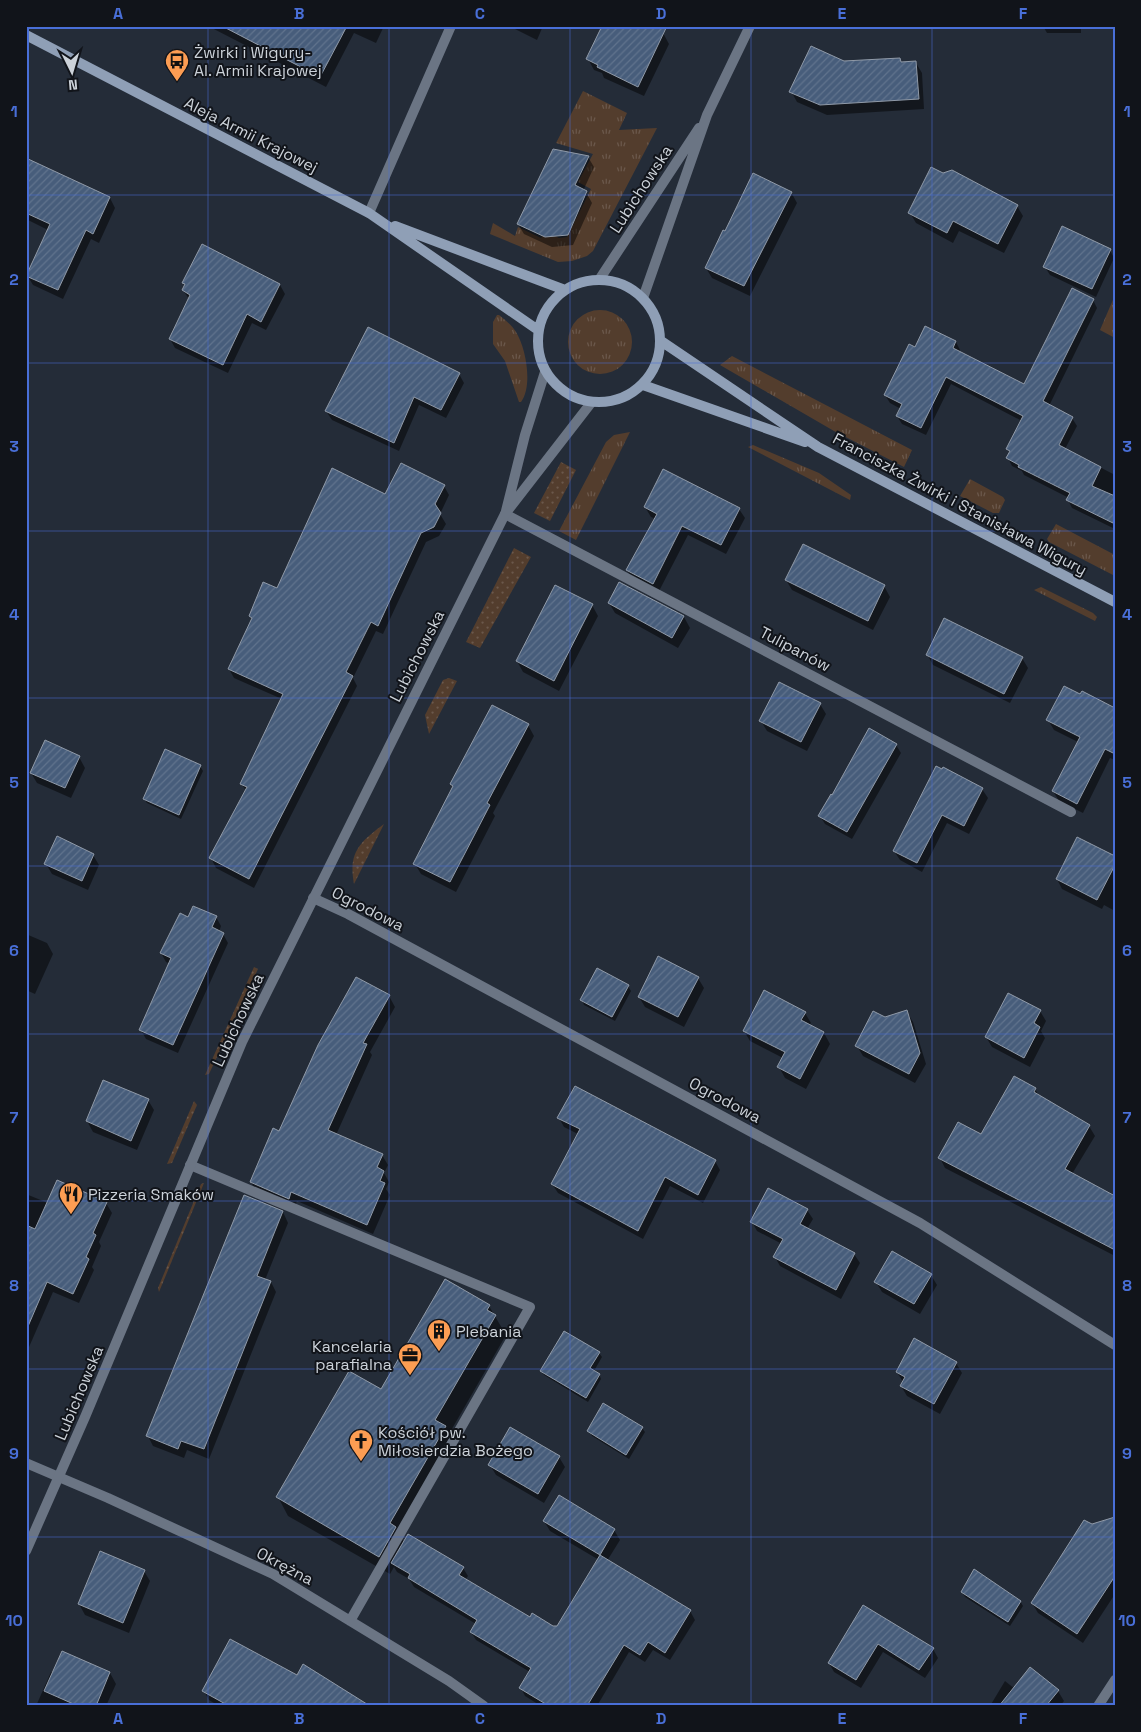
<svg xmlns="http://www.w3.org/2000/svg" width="1141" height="1732" viewBox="0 0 1141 1732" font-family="'Space Grotesk',sans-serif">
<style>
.grass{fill:url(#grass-tufts)}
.garden{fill:url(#garden-dots)}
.shadow{fill:#0007}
.building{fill:url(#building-hatch);stroke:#909aa8}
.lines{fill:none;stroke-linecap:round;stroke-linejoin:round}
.minor{stroke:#6b7584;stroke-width:10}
.tertiary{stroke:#6b7584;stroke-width:10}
.secondary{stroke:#8f9fb6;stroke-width:10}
.grid{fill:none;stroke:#496fd8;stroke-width:1;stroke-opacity:0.55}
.labels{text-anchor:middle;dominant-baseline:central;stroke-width:4;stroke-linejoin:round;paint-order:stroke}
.poi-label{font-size:16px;fill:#ccd2d9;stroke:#11141a;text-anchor:start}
.street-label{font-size:16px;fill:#ccd2d9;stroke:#11141a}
.neatline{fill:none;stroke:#496fd8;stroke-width:2}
.grid-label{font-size:16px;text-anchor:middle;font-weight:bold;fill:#496fd8}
</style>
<defs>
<pattern id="grass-tufts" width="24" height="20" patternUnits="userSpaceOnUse" patternTransform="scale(1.25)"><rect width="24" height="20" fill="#533d2d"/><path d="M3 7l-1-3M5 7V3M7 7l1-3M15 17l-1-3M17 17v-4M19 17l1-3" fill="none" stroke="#6b584b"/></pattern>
<pattern id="garden-dots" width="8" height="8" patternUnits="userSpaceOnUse" patternTransform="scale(1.25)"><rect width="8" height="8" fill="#533d2d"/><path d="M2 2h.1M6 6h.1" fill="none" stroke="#6b584b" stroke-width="1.8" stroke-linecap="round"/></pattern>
<pattern id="building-hatch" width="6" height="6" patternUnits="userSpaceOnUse" patternTransform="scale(1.25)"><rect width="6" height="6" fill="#475d7b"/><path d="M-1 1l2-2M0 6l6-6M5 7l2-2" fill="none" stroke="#60738d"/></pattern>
</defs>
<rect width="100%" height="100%" fill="#242c38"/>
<path class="grass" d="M 583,91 L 627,113 L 619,130 L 657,128 L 593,251 L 587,256 L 572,261 L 558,262 L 490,234 L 493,223 L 515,236 L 518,227 L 541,238 L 546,231 L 559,238 L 567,237 L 591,189 L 578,182 L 593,154 L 556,143 Z
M 1115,295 L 1115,338 L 1100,330 Z
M568 342a32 32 0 1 1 64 0a32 32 0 1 1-64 0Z
M 497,315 L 499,315 C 505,320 512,325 516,332 C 526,348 533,386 521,402 L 519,402 L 505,361 L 493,344 L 493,322 Z
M 732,356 L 912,450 L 904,467 L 834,431 L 720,365 Z
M 630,432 L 576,540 L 559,531 L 606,442 L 614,435 Z
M 753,445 L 819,473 L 851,495 L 850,500 L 748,447 Z
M 970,479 L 1003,497 L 1005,500 L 999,513 L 993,513 L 960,496 Z
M 1056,524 L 1115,555 L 1115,576 L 1049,542 L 1047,539 Z
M 1041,587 L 1093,613 L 1097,617 L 1095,621 L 1034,590 Z"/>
<path class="garden" d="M 561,462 L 576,470 L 550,521 L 534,513 Z
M 514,548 L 531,557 L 480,648 L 466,642 Z
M 449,678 L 457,681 L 429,734 L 425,715 L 443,680 Z
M 384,824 L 354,884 C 348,852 360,842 384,824 Z
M 254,967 L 258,969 L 209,1074 L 205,1075 Z
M 194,1101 L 197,1105 L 172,1163 L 167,1164 Z
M 204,1183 L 159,1292 L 158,1288 L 201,1184 Z"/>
<path class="shadow" d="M 208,26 L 384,26 L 376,43 L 354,33 L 326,87 Z
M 509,26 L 543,26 L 537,40 Z
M 600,26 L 663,26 L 663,33 L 669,44 L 644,96 L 604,78 L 602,73 L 594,70 L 588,59 L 602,29 Z
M 1043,26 L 1081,26 L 1081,33 L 1047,33 Z
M 900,60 L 902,63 L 916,63 L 922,73 L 924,109 L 827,115 L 797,102 L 791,91 L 843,63 Z
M 588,157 L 594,167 L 583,191 L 586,192 L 592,203 L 573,245 L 552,247 L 524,234 L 518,224 Z
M 31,162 L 110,198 L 115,208 L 99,243 L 91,239 L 63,299 L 33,285 L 27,275 L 48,230 L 26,219 L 26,172 Z
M 791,192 L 797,203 L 750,296 L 712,278 L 706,268 L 726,233 Z
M 1017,206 L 1023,216 L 1004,253 L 959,231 L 953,243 L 916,223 L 910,213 Z
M 202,246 L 280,285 L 285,294 L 266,330 L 252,323 L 228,373 L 175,348 L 170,339 L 189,299 L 183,290 L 185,286 L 184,283 Z
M 1110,250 L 1114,258 L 1096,297 L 1050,275 L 1045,267 Z
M 1093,300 L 1097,308 L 1049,406 L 1072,418 L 1077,426 L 1065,449 L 1115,475 L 1115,529 L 1072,508 L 1068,500 L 1069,498 L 1024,475 L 1022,471 L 1012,466 L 1008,458 L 1010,453 L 1008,449 L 1022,421 L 951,384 L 926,435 L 902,424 L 897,416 L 901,409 L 890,403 L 885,395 L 915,348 L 956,342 L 960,350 L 959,352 L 1024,385 Z
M 459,374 L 464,383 L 446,418 L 419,405 L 399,451 L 332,420 L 326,411 Z
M 444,486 L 449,495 L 440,514 L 446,524 L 439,536 L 426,542 L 383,634 L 376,631 L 353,678 L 357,686 L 254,888 L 216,868 L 211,858 L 246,791 L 242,784 L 282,699 L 234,678 L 229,669 L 252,620 L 250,616 L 277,590 L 386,496 Z
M 645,507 L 739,509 L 745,518 L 726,554 L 688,535 L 658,593 L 633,580 L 627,570 L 656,519 L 651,517 Z
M 786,580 L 884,586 L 890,597 L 873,630 L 792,590 Z
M 620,584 L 684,617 L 690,628 L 678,648 L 615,613 L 609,603 Z
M 592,605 L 598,616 L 559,691 L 523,672 L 517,661 Z
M 927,654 L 1022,658 L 1028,668 L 1010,703 L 933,665 Z
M 820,704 L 826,714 L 807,751 L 767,731 L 761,721 Z
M 1115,709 L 1115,760 L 1110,758 L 1083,813 L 1059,801 L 1053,791 L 1078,742 L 1054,730 L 1048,720 Z
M 528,725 L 534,736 L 493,813 L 495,816 L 456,892 L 421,874 L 415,864 L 454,787 L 452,784 Z
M 896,745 L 901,753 L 852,839 L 825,824 L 820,816 L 833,796 Z
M 79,757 L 85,768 L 71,798 L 37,783 L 31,773 Z
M 200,766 L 203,771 L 181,819 L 147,803 L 144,799 Z
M 942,771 L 982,789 L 988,798 L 969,834 L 947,823 L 922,872 L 900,860 L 894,851 Z
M 93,855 L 99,865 L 88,890 L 52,874 L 46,864 Z
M 1115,857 L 1115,911 L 1104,905 L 1102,909 L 1062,889 L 1057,879 Z
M 216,917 L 221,926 L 219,932 L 223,934 L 228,943 L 178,1053 L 146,1039 L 141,1030 L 170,964 L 166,962 L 161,953 L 189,918 Z
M 26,934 L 47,943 L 53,954 L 35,994 L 26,990 Z
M 698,978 L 704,988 L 684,1027 L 645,1007 L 639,997 Z
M 628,986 L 631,991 L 615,1021 L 584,1005 L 582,1000 Z
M 389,996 L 395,1007 L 370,1052 L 372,1055 L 336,1135 L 382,1155 L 388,1165 L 384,1173 L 389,1182 L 386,1189 L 390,1195 L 373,1234 L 297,1201 L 294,1208 L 257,1193 L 251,1182 L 280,1132 Z
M 1040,1011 L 1046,1021 L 1041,1031 L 1045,1038 L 1030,1067 L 992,1047 L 986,1037 Z
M 907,1012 L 913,1022 L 926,1064 L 915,1083 L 863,1056 L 857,1046 Z
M 805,1013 L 811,1023 L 809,1026 L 824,1033 L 830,1044 L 806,1089 L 785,1078 L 779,1067 L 783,1058 L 750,1041 L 744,1031 Z
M 1035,1089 L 1039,1096 L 1089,1126 L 1095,1136 L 1072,1174 L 1114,1197 L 1115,1195 L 1115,1256 L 945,1168 L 940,1158 L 981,1136 Z
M 148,1100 L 154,1110 L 137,1150 L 93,1132 L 87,1121 Z
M 559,1118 L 715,1161 L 720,1170 L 703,1203 L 670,1186 L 643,1239 L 558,1193 L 552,1184 L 578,1134 L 564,1127 Z
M 26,1194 L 48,1203 L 106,1203 L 112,1213 L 99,1242 L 101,1246 L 92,1267 L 94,1270 L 79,1303 L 53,1292 L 26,1354 Z
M 245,1197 L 283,1212 L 288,1223 L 265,1280 L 271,1282 L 276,1292 L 209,1459 L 187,1450 L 184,1458 L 153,1446 L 148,1436 Z
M 807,1210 L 813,1219 L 807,1229 L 854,1254 L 860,1263 L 841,1299 L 780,1266 L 775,1257 L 782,1244 L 757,1231 L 752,1222 Z
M 931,1275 L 937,1285 L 920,1314 L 882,1292 L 876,1282 Z
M 489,1306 L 506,1335 L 449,1434 L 455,1446 L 402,1539 L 404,1543 L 463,1568 L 468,1576 L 465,1580 L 530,1618 L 557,1627 L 599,1560 L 550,1531 L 544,1521 L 614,1530 L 620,1540 L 607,1561 L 690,1611 L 695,1620 L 670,1660 L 653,1650 L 645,1662 L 629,1652 L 597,1706 L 541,1706 L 525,1696 L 521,1688 L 530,1672 L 476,1640 L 471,1632 L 476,1624 L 414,1587 L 409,1579 L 397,1572 L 394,1567 L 390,1574 L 288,1516 L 278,1497 L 381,1391 Z
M 599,1353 L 602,1357 L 594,1371 L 599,1374 L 601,1379 L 588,1402 L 544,1375 L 541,1371 Z
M 956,1363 L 962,1373 L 940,1414 L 907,1396 L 901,1386 L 903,1382 L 897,1372 Z
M 642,1428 L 645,1432 L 629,1459 L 592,1436 L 589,1431 Z
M 559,1457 L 565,1467 L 544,1503 L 496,1475 L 490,1465 Z
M 1115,1518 L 1115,1594 L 1083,1643 L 1038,1613 L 1032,1603 L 1092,1525 Z
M 144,1571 L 150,1581 L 129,1633 L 85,1615 L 79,1604 Z
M 962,1592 L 1020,1601 L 1023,1606 L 1010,1626 L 965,1597 Z
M 863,1606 L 933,1649 L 938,1658 L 925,1678 L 883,1652 L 861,1688 L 834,1672 L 829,1663 Z
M 62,1653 L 110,1673 L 116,1684 L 106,1706 L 36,1706 L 51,1672 L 53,1673 Z
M 1005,1681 L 1015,1689 L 1058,1691 L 1064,1701 L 1060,1706 L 990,1706 Z
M 204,1691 L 368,1706 L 219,1706 L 209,1700 Z"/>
<path class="building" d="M 222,26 L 347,26 L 320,77 Z
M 602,26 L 667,26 L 638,87 L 597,67 L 598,65 L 586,59 Z
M 811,46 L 844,61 L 900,58 L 901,62 L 916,61 L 919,99 L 820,105 L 789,92 Z
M 553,149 L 589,156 L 575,185 L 587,191 L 568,235 L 545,237 L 517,224 Z
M 26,158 L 110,197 L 93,234 L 86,230 L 58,290 L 26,276 L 50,224 L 26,213 Z
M 931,167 L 943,173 L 952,170 L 1018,205 L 998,244 L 953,221 L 947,233 L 908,213 Z
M 753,173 L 792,192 L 744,286 L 705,268 L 723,230 L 725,231 Z
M 1062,226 L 1111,249 L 1092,289 L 1043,267 Z
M 202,244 L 280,284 L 261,322 L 247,314 L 223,365 L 169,339 L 190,295 L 182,290 L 185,284 L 182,283 Z
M 1072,288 L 1094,299 L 1043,401 L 1073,417 L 1059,445 L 1101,467 L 1092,486 L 1115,496 L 1115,524 L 1066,500 L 1070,493 L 1018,467 L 1019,465 L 1006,458 L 1010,451 L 1006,449 L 1023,416 L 946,377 L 921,428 L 896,416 L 902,404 L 884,395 L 909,344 L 915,347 L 925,326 L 956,341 L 953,348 L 1024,384 Z
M 368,327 L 460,373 L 441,410 L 414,397 L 394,443 L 325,411 Z
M 401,463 L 445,485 L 435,504 L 441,513 L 434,527 L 421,533 L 378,626 L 371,622 L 346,672 L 353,676 L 249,879 L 209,858 L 247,787 L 240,784 L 283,694 L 228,669 L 252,618 L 249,616 L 263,582 L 277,588 L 332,468 L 385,494 Z
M 663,469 L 740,508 L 721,545 L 682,526 L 653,584 L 626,570 L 657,514 L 644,507 Z
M 803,544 L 885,585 L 868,621 L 785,580 Z
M 619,582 L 684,616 L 672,638 L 608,603 Z
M 555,585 L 593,604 L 554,681 L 516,661 Z
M 944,618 L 1023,657 L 1004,694 L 926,655 Z
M 779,682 L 821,703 L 801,742 L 759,721 Z
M 1064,686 L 1080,694 L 1082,691 L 1115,708 L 1115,754 L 1105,749 L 1077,804 L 1052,791 L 1080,737 L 1046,720 Z
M 492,705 L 529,724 L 487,803 L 490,805 L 450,882 L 413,864 L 453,786 L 450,784 Z
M 869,728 L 897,744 L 847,832 L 818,816 L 831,794 L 832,795 Z
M 45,740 L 80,756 L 65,788 L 30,773 Z
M 165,749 L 201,765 L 179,815 L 143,799 Z
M 936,766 L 942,769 L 943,767 L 983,788 L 964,826 L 942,815 L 917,863 L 893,851 Z
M 57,836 L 94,854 L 82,881 L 44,864 Z
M 1077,837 L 1115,856 L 1115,865 L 1097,900 L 1056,879 Z
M 193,906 L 217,916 L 212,927 L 224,933 L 173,1045 L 139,1030 L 171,958 L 160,953 L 180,913 L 188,917 Z
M 658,956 L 699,977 L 678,1017 L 638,997 Z
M 597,968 L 629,985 L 612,1017 L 580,1000 Z
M 356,977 L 390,995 L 363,1043 L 367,1044 L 328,1130 L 383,1154 L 377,1167 L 384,1171 L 380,1181 L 385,1183 L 367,1225 L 291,1192 L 289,1199 L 250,1182 L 273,1128 L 279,1131 L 318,1045 Z
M 764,990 L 806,1012 L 801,1020 L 824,1032 L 800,1079 L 777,1067 L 785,1052 L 743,1031 Z
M 1008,993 L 1041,1010 L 1034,1023 L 1040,1027 L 1024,1058 L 985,1037 Z
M 907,1010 L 920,1053 L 909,1074 L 855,1046 L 873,1011 L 885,1017 Z
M 1014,1076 L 1036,1088 L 1034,1092 L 1090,1125 L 1065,1169 L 1115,1196 L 1115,1250 L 938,1158 L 958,1122 L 981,1134 Z
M 103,1080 L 149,1099 L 131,1141 L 86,1121 Z
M 575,1086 L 716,1160 L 698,1195 L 665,1177 L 638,1231 L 551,1184 L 580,1129 L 557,1118 Z
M 57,1180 L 107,1202 L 93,1233 L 96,1235 L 86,1257 L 89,1259 L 73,1294 L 47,1282 L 26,1331 L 26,1225 L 35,1229 Z
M 768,1188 L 808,1209 L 800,1224 L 855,1253 L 836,1290 L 773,1257 L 783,1239 L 750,1222 Z
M 244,1195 L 283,1211 L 257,1276 L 271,1281 L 204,1449 L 181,1441 L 178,1449 L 146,1436 Z
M 892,1251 L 932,1274 L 914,1304 L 874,1282 Z
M 445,1279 L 490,1305 L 487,1310 L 496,1315 L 435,1420 L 446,1426 L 390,1523 L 396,1527 L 379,1557 L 276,1497 L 349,1371 L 381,1389 Z
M 564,1331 L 600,1352 L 590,1368 L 600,1374 L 586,1398 L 540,1371 Z
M 914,1338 L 957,1362 L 934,1404 L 900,1386 L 905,1377 L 896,1372 Z
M 603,1403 L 643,1427 L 626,1455 L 587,1431 Z
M 510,1427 L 560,1456 L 538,1494 L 488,1465 Z
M 559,1495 L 615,1529 L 600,1555 L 543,1521 Z
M 1115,1517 L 1115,1576 L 1077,1634 L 1031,1603 L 1084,1520 L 1092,1524 Z
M 408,1534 L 464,1567 L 459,1575 L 530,1617 L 532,1613 L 553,1626 L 557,1626 L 600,1555 L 691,1610 L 665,1653 L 648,1642 L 640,1655 L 624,1645 L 587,1706 L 549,1706 L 519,1688 L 531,1668 L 470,1632 L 477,1620 L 408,1578 L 410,1574 L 391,1563 Z
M 100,1551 L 145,1570 L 123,1623 L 78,1604 Z
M 974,1569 L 1021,1601 L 1008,1622 L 961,1592 Z
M 863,1605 L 934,1648 L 919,1670 L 878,1644 L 856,1680 L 828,1663 Z
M 230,1639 L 297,1675 L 303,1664 L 370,1706 L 229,1706 L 202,1691 Z
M 62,1651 L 110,1672 L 96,1706 L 78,1706 L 44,1691 Z
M 1030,1667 L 1059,1690 L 1046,1706 L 999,1706 Z"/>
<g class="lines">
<path class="minor" d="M 369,213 L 451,26
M 505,514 L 1071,812
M 313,898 L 348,914 L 920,1223 L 1115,1345
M 190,1165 L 530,1307 L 350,1621
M 26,1463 L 108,1498 L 273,1574 L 449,1681 L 484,1706
M 1098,1706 L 1115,1680"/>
<path class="tertiary" d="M 599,280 L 699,128
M 643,298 L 707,115 L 750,26
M 506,511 L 525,435 L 545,372
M 26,1551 L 85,1417 L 242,1042 L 505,514 L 591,403"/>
<path class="secondary" d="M 26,35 L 369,213 L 538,330
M 395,226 L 565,290
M538 341a61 61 0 1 1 122 0a61 61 0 1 1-122 0Z
M 661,341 L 818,447 L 1115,602
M 643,385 L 805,442"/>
</g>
<path class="grid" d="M 208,26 L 208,1706M 389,26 L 389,1706M 570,26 L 570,1706M 751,26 L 751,1706M 932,26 L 932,1706M 26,195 L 1115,195M 26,363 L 1115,363M 26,531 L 1115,531M 26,698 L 1115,698M 26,866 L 1115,866M 26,1034 L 1115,1034M 26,1201 L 1115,1201M 26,1369 L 1115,1369M 26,1537 L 1115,1537"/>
<defs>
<g id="bus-pin" transform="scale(1.25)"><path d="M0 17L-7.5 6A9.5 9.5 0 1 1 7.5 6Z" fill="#fc9d53" stroke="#11141a"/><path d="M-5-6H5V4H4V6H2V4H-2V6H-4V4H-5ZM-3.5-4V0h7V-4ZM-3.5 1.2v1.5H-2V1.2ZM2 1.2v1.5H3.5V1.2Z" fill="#111"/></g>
<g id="restaurant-pin" transform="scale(1.25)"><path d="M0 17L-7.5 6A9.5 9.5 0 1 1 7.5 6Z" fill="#fc9d53" stroke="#11141a"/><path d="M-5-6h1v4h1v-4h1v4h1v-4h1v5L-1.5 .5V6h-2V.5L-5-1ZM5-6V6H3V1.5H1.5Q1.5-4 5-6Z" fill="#111"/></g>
<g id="building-pin" transform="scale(1.25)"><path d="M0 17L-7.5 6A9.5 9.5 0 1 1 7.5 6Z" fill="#fc9d53" stroke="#11141a"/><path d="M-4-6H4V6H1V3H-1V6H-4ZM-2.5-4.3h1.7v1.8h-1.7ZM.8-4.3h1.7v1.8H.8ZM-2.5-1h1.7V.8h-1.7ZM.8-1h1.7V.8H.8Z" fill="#111"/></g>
<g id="office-pin" transform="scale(1.25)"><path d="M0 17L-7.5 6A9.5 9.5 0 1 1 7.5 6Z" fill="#fc9d53" stroke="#11141a"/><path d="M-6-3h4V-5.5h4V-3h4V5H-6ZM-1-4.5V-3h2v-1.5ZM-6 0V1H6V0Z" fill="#111"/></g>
<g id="church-pin" transform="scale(1.25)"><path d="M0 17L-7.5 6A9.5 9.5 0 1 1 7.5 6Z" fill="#fc9d53" stroke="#11141a"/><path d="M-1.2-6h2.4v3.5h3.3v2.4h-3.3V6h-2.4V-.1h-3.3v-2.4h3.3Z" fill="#111"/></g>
</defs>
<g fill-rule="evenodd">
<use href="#bus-pin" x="177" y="61"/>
<use href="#restaurant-pin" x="71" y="1194"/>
<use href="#building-pin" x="439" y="1331"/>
<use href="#office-pin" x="410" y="1355"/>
<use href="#church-pin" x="361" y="1441"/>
</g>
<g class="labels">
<g class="poi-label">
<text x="194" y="52">Żwirki i Wigury-<tspan x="194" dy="18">Al. Armii Krajowej</tspan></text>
<text x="88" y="1194">Pizzeria Smaków</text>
<text x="456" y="1331">Plebania</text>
<text x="392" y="1346" text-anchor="end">Kancelaria<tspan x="392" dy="18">parafialna</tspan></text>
<text x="378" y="1432">Kościół pw.<tspan x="378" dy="18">Miłosierdzia Bożego</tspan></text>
</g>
<g class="street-label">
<text transform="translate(251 135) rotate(27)">Aleja Armii Krajowej</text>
<text transform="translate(641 189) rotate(-57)">Lubichowska</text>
<text transform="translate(960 504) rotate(28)">Franciszka Żwirki i Stanisława Wigury</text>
<text transform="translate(795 649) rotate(28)">Tulipanów</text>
<text transform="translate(417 656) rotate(-63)">Lubichowska</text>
<text transform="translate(368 909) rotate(27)">Ogrodowa</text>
<text transform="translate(238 1020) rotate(-65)">Lubichowska</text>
<text transform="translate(725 1100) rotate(28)">Ogrodowa</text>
<text transform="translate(79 1393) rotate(-67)">Lubichowska</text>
<text transform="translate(285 1566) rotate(28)">Okrężna</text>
</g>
</g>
<rect width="1141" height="1732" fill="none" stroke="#11141a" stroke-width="55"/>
<g transform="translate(72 72) rotate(175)" stroke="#11141a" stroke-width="4" paint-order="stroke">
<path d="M0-4L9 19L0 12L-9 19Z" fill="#ccd2d9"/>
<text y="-8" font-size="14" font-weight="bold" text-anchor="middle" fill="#ccd2d9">N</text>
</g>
<rect x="28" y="28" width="1086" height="1676" class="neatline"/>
<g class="grid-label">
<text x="118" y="19">A</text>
<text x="299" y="19">B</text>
<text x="480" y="19">C</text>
<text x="661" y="19">D</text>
<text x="842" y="19">E</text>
<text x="1023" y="19">F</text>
<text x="14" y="117">1</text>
<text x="1127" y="117">1</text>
<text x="14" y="285">2</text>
<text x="1127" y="285">2</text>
<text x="14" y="452">3</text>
<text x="1127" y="452">3</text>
<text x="14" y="620">4</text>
<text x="1127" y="620">4</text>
<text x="14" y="788">5</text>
<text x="1127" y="788">5</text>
<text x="14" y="956">6</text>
<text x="1127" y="956">6</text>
<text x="14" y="1123">7</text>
<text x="1127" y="1123">7</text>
<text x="14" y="1291">8</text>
<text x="1127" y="1291">8</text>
<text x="14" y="1459">9</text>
<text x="1127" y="1459">9</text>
<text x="14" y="1626">10</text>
<text x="1127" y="1626">10</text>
<text x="118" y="1724">A</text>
<text x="299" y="1724">B</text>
<text x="480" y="1724">C</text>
<text x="661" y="1724">D</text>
<text x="842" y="1724">E</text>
<text x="1023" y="1724">F</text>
</g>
</svg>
